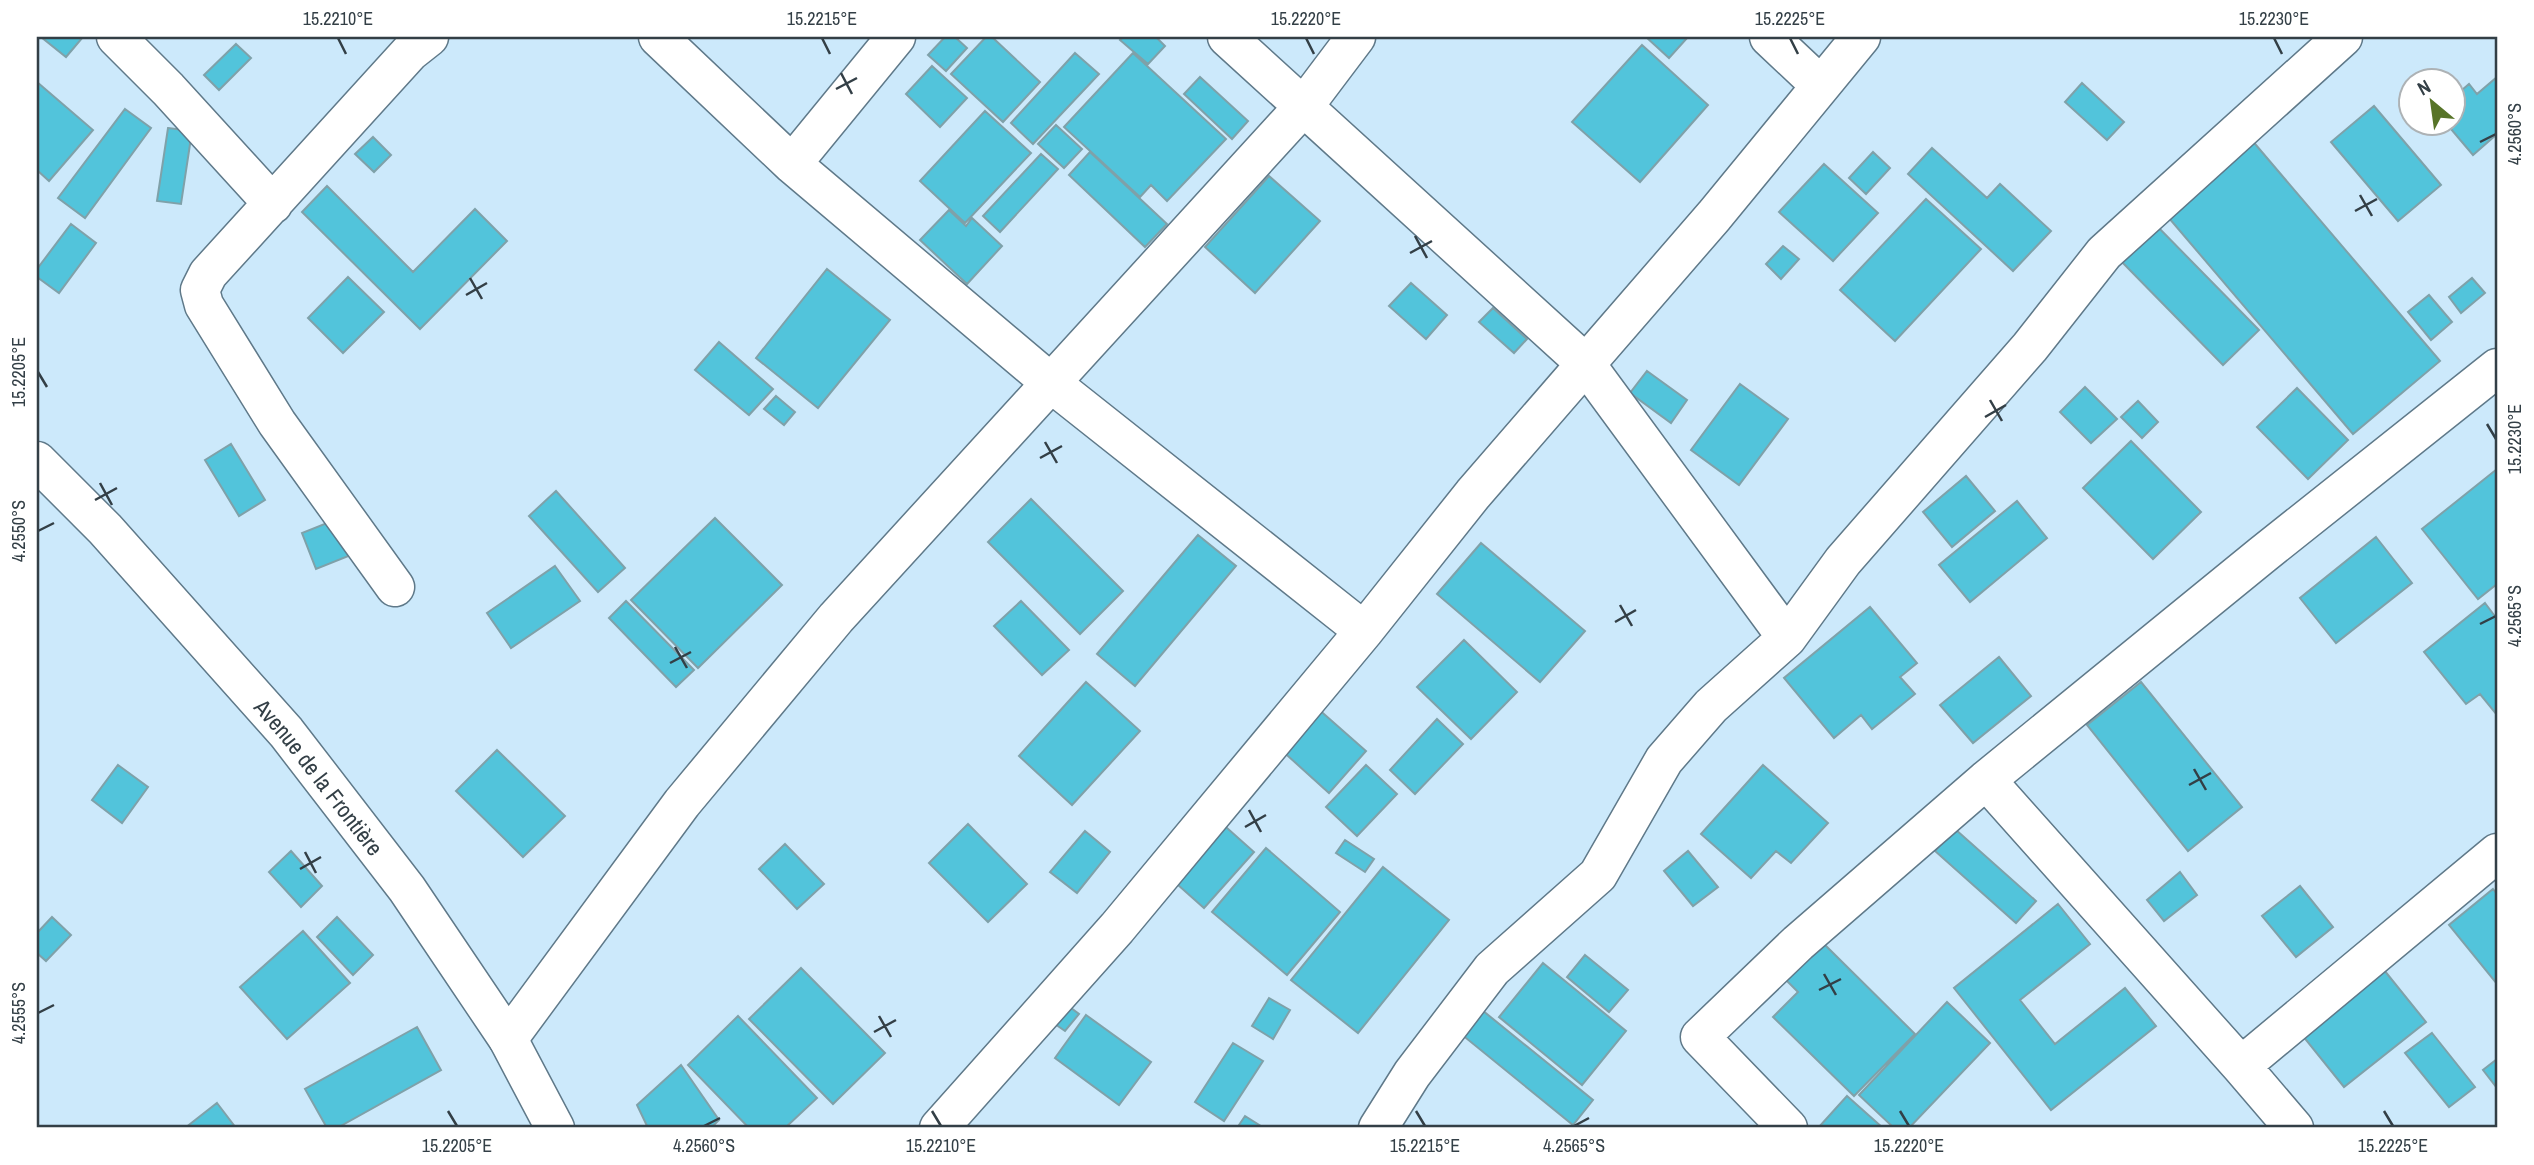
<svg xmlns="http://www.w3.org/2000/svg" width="2534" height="1165" viewBox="0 0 2534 1165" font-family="'Archivo Narrow',sans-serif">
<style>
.building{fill:#52c4db;stroke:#7fa1a9;stroke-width:2}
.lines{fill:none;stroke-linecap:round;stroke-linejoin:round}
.street-casing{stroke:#5f7989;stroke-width:41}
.secondary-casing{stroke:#5f7989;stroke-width:41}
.street{stroke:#fff;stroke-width:38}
.secondary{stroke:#fff;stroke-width:38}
.ticks{fill:none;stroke:#333f46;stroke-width:2.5}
.labels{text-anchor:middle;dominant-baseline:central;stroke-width:7;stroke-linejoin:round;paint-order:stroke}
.street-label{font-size:23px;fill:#333f46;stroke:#fff}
.neatline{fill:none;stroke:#333f46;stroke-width:2.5}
.ticks-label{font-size:18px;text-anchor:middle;fill:#333f46}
</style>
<rect width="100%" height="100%" fill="#cce9fb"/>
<path class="building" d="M 41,37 L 83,37 L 66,57 Z
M 945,37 L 955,37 L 967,48 L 946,71 L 928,55 Z
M 986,37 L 992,37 L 1040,82 L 1003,122 L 951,74 Z
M 1123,37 L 1156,37 L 1165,46 L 1148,64 L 1120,40 Z
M 1646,37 L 1688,37 L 1669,58 Z
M 236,44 L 251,58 L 219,90 L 204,75 Z
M 1642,45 L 1708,105 L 1640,182 L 1572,122 Z
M 1075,53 L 1099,74 L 1033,144 L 1011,123 Z
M 1133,53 L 1226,139 L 1167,201 L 1151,185 L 1140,197 L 1064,127 Z
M 932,66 L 967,98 L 940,127 L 906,94 Z
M 1200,77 L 1248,121 L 1232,139 L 1184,94 Z
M 2497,77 L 2497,134 L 2473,155 L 2445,122 L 2454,122 L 2454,97 L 2469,84 L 2477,94 Z
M 37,82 L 93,130 L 49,181 L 37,170 Z
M 2082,83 L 2124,122 L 2107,140 L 2065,102 Z
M 2374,106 L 2441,185 L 2398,221 L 2331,142 Z
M 125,109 L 151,128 L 85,218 L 58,198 Z
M 985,111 L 1031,153 L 965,223 L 920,181 Z
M 1056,125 L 1082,149 L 1064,168 L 1038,144 Z
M 168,128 L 192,131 L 181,204 L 157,201 Z
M 373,137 L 391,155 L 374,172 L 355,154 Z
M 2250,138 L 2440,361 L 2353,434 L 2163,211 Z
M 1932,148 L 1987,198 L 2000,184 L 2051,231 L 2013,271 L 1908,174 Z
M 1090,152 L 1167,224 L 1145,247 L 1069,175 Z
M 1873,152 L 1890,168 L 1866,194 L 1849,178 Z
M 1041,154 L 1058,169 L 1000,232 L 983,216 Z
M 1824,164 L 1878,213 L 1833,261 L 1779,212 Z
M 1269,176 L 1320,221 L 1255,293 L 1205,247 Z
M 327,186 L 413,272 L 475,209 L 507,241 L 420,329 L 302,212 Z
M 1926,199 L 1981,249 L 1895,341 L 1840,290 Z
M 949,210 L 966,226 L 972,218 L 1002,246 L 967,284 L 920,240 Z
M 2154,223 L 2259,330 L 2223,365 L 2118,258 Z
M 71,224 L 96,243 L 59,293 L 37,277 L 37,269 Z
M 1783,246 L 1799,259 L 1781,279 L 1766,264 Z
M 827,269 L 890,320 L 818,408 L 756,358 Z
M 348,277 L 384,312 L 343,353 L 308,318 Z
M 2472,278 L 2485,293 L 2461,313 L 2449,297 Z
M 1411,283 L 1447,315 L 1426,339 L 1389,306 Z
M 2429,295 L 2452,322 L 2431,340 L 2408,312 Z
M 1493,308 L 1527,339 L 1514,353 L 1479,322 Z
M 719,342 L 773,389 L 749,415 L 695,370 Z
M 1647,371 L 1687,400 L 1671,423 L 1630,393 Z
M 1740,384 L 1788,419 L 1739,485 L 1691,450 Z
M 2085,387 L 2117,419 L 2091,443 L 2060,412 Z
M 2297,388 L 2348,440 L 2308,479 L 2257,427 Z
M 776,396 L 795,412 L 784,425 L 764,409 Z
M 2138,401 L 2158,422 L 2142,438 L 2121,417 Z
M 2131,441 L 2201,512 L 2153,559 L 2083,488 Z
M 231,444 L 265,500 L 239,516 L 205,460 Z
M 2497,469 L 2497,584 L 2478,599 L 2422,529 Z
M 1966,476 L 1995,511 L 1952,547 L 1923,512 Z
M 556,491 L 625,568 L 598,592 L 529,516 Z
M 1031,499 L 1123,591 L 1080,634 L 988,542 Z
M 2017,501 L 2047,538 L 1970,602 L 1939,565 Z
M 715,518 L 782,585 L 698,668 L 631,600 Z
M 337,519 L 351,555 L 316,569 L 302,533 Z
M 1198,535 L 1236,566 L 1135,686 L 1097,654 Z
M 2376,537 L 2412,583 L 2336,643 L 2300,598 Z
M 1481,543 L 1585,631 L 1540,682 L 1437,594 Z
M 555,566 L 580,601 L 511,648 L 487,613 Z
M 626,601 L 694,670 L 676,687 L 609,618 Z
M 1021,601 L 1069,650 L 1042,675 L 994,626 Z
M 2485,603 L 2497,619 L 2497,715 L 2480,694 L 2466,704 L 2424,652 Z
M 1870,607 L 1917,663 L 1900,677 L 1915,694 L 1872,729 L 1861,715 L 1834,738 L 1784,678 Z
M 1464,640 L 1517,692 L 1471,739 L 1417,687 Z
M 1999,657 L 2031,696 L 1973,743 L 1940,705 Z
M 1086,682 L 1140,731 L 1072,805 L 1019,756 Z
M 2141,682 L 2242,807 L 2188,851 L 2087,725 Z
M 1316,707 L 1366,751 L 1329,793 L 1278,747 Z
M 1437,719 L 1463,744 L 1415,794 L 1390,770 Z
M 497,750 L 565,816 L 523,857 L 456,791 Z
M 118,765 L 148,787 L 122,823 L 92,800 Z
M 1366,765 L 1397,794 L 1357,836 L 1326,807 Z
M 1763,765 L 1828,823 L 1791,863 L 1776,851 L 1751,878 L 1701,834 Z
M 1218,820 L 1254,852 L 1204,908 L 1169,877 Z
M 968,824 L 1027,884 L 988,922 L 929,863 Z
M 1955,829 L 2036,901 L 2016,923 L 1935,851 Z
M 1085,831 L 1110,852 L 1077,893 L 1050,872 Z
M 1345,840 L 1374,859 L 1365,872 L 1336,853 Z
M 785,844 L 824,884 L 797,909 L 759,869 Z
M 1266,848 L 1340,912 L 1287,975 L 1212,912 Z
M 291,851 L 322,886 L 301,907 L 269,872 Z
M 1688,851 L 1718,887 L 1693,906 L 1664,871 Z
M 1383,867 L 1449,920 L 1358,1033 L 1291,980 Z
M 2180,872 L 2197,895 L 2164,921 L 2147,900 Z
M 2300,886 L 2333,927 L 2296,957 L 2262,916 Z
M 2493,889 L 2497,894 L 2497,984 L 2449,925 Z
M 2058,904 L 2090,944 L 2020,1000 L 2055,1044 L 2125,988 L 2156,1026 L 2051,1110 L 1954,988 Z
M 52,917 L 71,935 L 46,961 L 37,953 L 37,933 Z
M 337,917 L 373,955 L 353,975 L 317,937 Z
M 303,931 L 350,983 L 287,1039 L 240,987 Z
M 1819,939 L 1915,1034 L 1854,1096 L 1773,1017 L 1798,992 L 1783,977 Z
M 1585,955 L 1628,990 L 1609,1012 L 1567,977 Z
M 1543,963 L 1626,1031 L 1582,1085 L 1499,1017 Z
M 801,968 L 885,1053 L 833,1104 L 749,1019 Z
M 2384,970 L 2426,1022 L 2344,1087 L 2302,1035 Z
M 1269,998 L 1290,1010 L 1273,1039 L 1252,1026 Z
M 1059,999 L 1079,1014 L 1065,1031 L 1045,1017 Z
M 1947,1002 L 1990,1043 L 1909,1128 L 1894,1128 L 1859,1095 Z
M 1482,1010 L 1593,1100 L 1573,1125 L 1461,1034 Z
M 1086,1015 L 1151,1062 L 1119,1105 L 1055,1058 Z
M 738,1016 L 817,1098 L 785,1128 L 749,1128 L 688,1065 Z
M 417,1027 L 441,1070 L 337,1128 L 327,1128 L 305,1089 Z
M 2432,1033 L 2475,1087 L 2449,1107 L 2405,1053 Z
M 1233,1043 L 1263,1061 L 1224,1121 L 1195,1102 Z
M 2497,1059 L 2497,1088 L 2483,1070 Z
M 681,1065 L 719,1120 L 711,1128 L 648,1128 L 637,1105 Z
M 1847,1096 L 1883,1128 L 1818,1128 Z
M 217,1103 L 236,1128 L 185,1128 Z
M 1245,1116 L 1264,1128 L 1237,1128 Z"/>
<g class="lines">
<g class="street-casing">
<path id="street" d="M 116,37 L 168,89 L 273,204
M 658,37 L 792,164 L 1051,383 L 1364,631
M 1227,37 L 1585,363 L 1787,638
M 1769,37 L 1820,85
M 792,164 L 896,37
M 395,587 L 277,423 L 204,305 L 200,290 L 208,274 L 410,52 L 429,37
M 1986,780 L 2262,555 L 2497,368
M 508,1039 L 682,803 L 836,618 L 1304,106 L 1356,37
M 2241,1066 L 2497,853
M 939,1128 L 1117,928 L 1364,631 L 1473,494 L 1714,216 L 1861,37
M 1378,1128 L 1412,1074 L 1492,969 L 1598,875 L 1664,760 L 1711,706 L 1787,638 L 1843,561 L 2030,347 L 2104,253 L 2343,37
M 1788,1128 L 1700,1037 L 1798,943 L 1986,780 L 2241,1066 L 2294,1128"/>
</g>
<g class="secondary-casing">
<g id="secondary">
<path id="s1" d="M 37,461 L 105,529 L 286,732 L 407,889 L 508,1039 L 555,1128"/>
</g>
</g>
<use href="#street" class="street"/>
<use href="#secondary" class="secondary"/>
</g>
<path class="ticks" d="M 338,38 L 346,54M 822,38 L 830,54M 1306,38 L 1314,54M 1790,38 L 1798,54M 2274,38 L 2282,54M 841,73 L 852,94M 836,89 L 857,78M 2480,142 L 2496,134M 2360,195 L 2372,216M 2355,211 L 2377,199M 1415,236 L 1427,258M 1410,253 L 1432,241M 470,278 L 482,299M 466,295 L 487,283M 38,372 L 47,387M 1990,400 L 2002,421M 1985,417 L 2006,405M 2487,424 L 2496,439M 1045,442 L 1057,463M 1040,458 L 1062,446M 100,483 L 112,505M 95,500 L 117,488M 38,531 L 54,523M 1620,605 L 1632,626M 1615,622 L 1636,610M 2480,624 L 2496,616M 675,647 L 687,668M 670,663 L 691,652M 2194,769 L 2206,790M 2189,785 L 2211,773M 1249,810 L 1261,832M 1245,827 L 1266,815M 305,852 L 316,873M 300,869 L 321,857M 1824,974 L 1836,995M 1819,990 L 1841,979M 38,1013 L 54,1005M 879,1016 L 891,1037M 874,1032 L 896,1020M 448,1111 L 457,1126M 932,1111 L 941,1126M 1416,1111 L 1425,1126M 1900,1111 L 1909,1126M 2384,1111 L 2393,1126M 704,1126 L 720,1118M 1574,1126 L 1589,1118"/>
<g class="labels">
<g class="street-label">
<text stroke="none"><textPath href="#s1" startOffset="424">Avenue de la Frontière</textPath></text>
</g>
</g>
<rect width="2534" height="1165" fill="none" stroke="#ffffff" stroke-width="77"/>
<g transform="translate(2432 102) rotate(331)"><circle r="33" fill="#ffffff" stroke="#adb2b5" stroke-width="2"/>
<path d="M0-5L12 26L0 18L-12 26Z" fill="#577428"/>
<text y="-10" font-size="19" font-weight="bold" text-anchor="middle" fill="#333f46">N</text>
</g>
<rect x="38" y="38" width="2458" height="1088" class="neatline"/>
<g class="ticks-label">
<text x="338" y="25">15.2210°E</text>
<text x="822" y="25">15.2215°E</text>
<text x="1306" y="25">15.2220°E</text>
<text x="1790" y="25">15.2225°E</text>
<text x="2274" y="25">15.2230°E</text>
<text transform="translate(2515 134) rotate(-90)" y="6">4.2560°S</text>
<text transform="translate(19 372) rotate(-90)" y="6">15.2205°E</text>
<text transform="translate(2515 439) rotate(-90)" y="6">15.2230°E</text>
<text transform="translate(19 531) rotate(-90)" y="6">4.2550°S</text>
<text transform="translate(2515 616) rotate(-90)" y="6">4.2565°S</text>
<text transform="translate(19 1013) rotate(-90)" y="6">4.2555°S</text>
<text x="457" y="1152">15.2205°E</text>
<text x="704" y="1152">4.2560°S</text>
<text x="941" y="1152">15.2210°E</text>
<text x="1425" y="1152">15.2215°E</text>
<text x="1574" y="1152">4.2565°S</text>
<text x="1909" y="1152">15.2220°E</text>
<text x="2393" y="1152">15.2225°E</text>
</g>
</svg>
